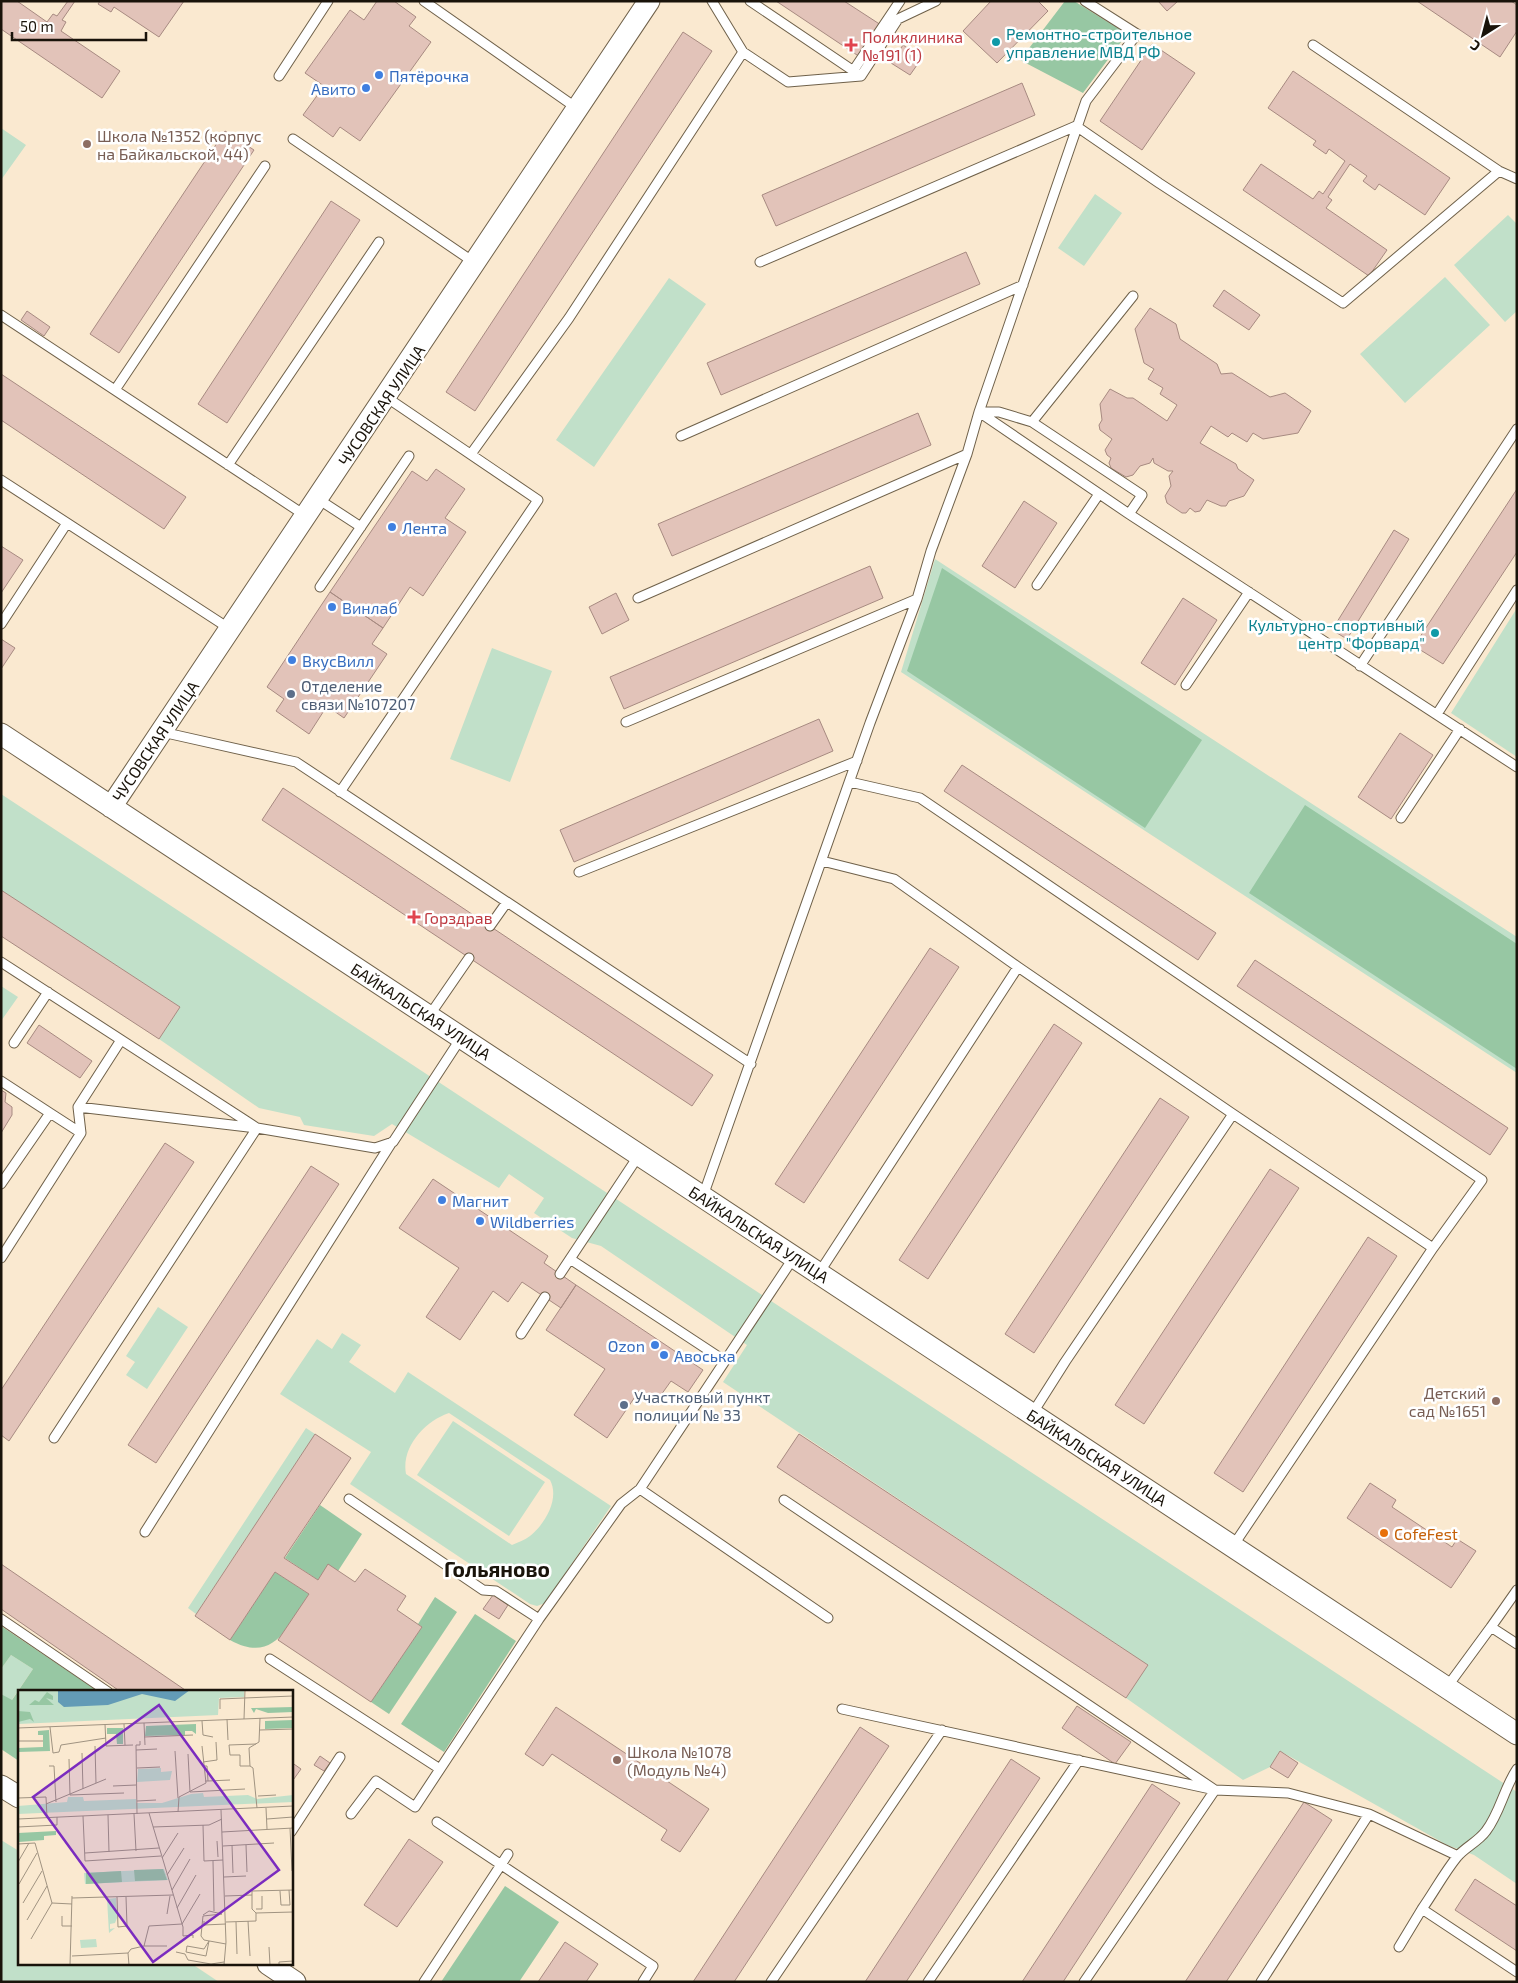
<svg xmlns="http://www.w3.org/2000/svg" width="1518" height="1983" viewBox="0 0 1518 1983" font-family="'Exo 2',sans-serif">
<style>
.green{fill:#c1e0c9;fill-rule:evenodd}
.forest{fill:#97c7a3}
.building{fill:#e2c3b9;stroke:#a78a81}
.lines{fill:none;stroke-linecap:round;stroke-linejoin:round}
.service-casing{stroke:#6f614a;stroke-width:11}
.tertiary-casing{stroke:#6f614a;stroke-width:23}
.service{stroke:#fff;stroke-width:9}
.tertiary{stroke:#fff;stroke-width:21}
.culture-dot{fill:#0f9aa8;stroke:#fff;stroke-width:2}
.health-dot{fill:#e0444e;stroke:#fff;stroke-width:2}
.shop-dot{fill:#3f7fe0;stroke:#fff;stroke-width:2}
.education-dot{fill:#8d6e63;stroke:#fff;stroke-width:2}
.service-dot{fill:#5c6f8a;stroke:#fff;stroke-width:2}
.food-dot{fill:#e8710a;stroke:#fff;stroke-width:2}
.labels{text-anchor:middle;dominant-baseline:central;stroke-width:5;stroke-linejoin:round;paint-order:stroke}
.culture-label{font-size:16px;fill:#0d838f;stroke:#fff;text-anchor:start}
.health-label{font-size:16px;fill:#be3a42;stroke:#fff;text-anchor:start}
.shop-label{font-size:16px;fill:#366cbe;stroke:#fff;text-anchor:start}
.education-label{font-size:16px;fill:#785e54;stroke:#fff;text-anchor:start}
.street-label{font-size:16px;fill:#19130a;stroke:#fff}
.service-label{font-size:16px;fill:#4e5e75;stroke:#fff;text-anchor:start}
.food-label{font-size:16px;fill:#c56008;stroke:#fff;text-anchor:start}
.district-label{font-size:21px;font-weight:bold;fill:#19130a;stroke:#fff}
.inset-road{fill:none;stroke:#a09381;stroke-width:1}
.view{fill:#7b2cbf;fill-opacity:0.15;stroke:#7b2cbf;stroke-width:2.5}
.inset-edge{fill:none;stroke:#19130a;stroke-width:2.5}
</style>
<rect width="100%" height="100%" fill="#fae9d0"/>
<path class="green" d="M 1,128 L 26,145 L 1,180 Z
M 1095,194 L 1122,213 L 1084,266 L 1058,248 Z
M 1508,215 L 1517,224 L 1517,311 L 1505,322 L 1454,265 Z
M 1445,277 L 1490,325 L 1405,403 L 1360,354 Z
M 669,278 L 706,304 L 594,467 L 556,440 Z
M 935,559 L 1517,937 L 1517,1073 L 901,672 Z
M 1517,608 L 1517,757 L 1451,713 Z
M 492,648 L 552,671 L 510,782 L 450,759 Z
M 1,794 L 1517,1792 L 1517,1884 L 1474,1855 L 1447,1845 L 1280,1751 L 1270,1767 L 1243,1780 L 1126,1698 L 1148,1665 L 723,1382 L 747,1345 L 601,1246 L 572,1238 L 534,1213 L 544,1198 L 509,1174 L 499,1188 L 392,1124 L 374,1136 L 304,1125 L 300,1117 L 259,1108 L 159,1039 L 180,1007 L 1,890 Z
M 1,986 L 18,997 L 1,1021 Z
M 158,1307 L 188,1327 L 147,1389 L 126,1375 L 135,1362 L 126,1356 Z
M 342,1333 L 361,1345 L 349,1362 L 395,1393 L 408,1372 L 611,1506 L 545,1603 L 537,1606 L 530,1604 L 350,1484 L 371,1452 L 280,1394 L 317,1339 L 332,1349 ZM 449,1413 L 550,1480 C 560,1499 545,1524 530,1536 C 525,1540 518,1542 512,1545 L 406,1474 C 401,1447 425,1421 449,1413 Z
M 453,1421 L 545,1482 L 509,1536 L 417,1475 Z
M 306,1428 L 315,1434 L 196,1614 L 188,1608 Z
M 11,1655 L 33,1669 L 11,1701 L 1,1694 L 1,1669 Z
M 1,1840 L 19,1851 L 19,1964 L 192,1964 L 219,1982 L 1,1982 Z"/>
<path class="forest" d="M 1065,1 L 1074,1 L 1127,34 L 1083,93 L 1020,60 Z
M 942,568 L 1202,740 L 1145,828 L 907,671 Z
M 1305,805 L 1517,944 L 1517,1069 L 1249,893 Z
M 320,1505 L 362,1534 L 338,1571 L 328,1565 L 318,1580 L 285,1558 Z
M 275,1572 L 309,1594 C 288,1625 275,1665 230,1640 Z
M 435,1597 L 457,1612 L 389,1714 L 371,1702 L 422,1627 L 418,1624 Z
M 475,1614 L 516,1641 L 444,1752 L 401,1724 Z
M 1,1626 L 99,1692 L 19,1692 L 19,1761 L 1,1749 L 1,1694 L 12,1700 L 33,1669 L 11,1655 L 1,1669 Z
M 505,1886 L 559,1922 L 519,1982 L 441,1982 Z"/>
<path class="building" d="M 1,1 L 17,1 L 47,22 L 53,14 L 57,16 L 68,1 L 75,1 L 62,20 L 66,22 L 61,31 L 120,71 L 102,98 L 1,29 Z
M 100,1 L 184,1 L 159,37 L 114,7 L 111,12 L 98,4 Z
M 377,1 L 394,1 L 416,17 L 409,26 L 431,42 L 360,141 L 340,127 L 333,137 L 303,115 L 324,86 L 305,73 L 350,10 L 364,20 Z
M 776,1 L 844,1 L 881,25 L 860,57 Z
M 991,1 L 1038,1 L 1048,11 L 997,63 L 963,31 Z
M 1158,1 L 1178,1 L 1167,11 Z
M 1417,1 L 1511,1 L 1517,5 L 1517,31 L 1500,57 Z
M 683,32 L 712,51 L 475,411 L 446,392 Z
M 1152,44 L 1195,73 L 1142,150 L 1100,121 Z
M 903,45 L 922,58 L 910,75 L 891,63 Z
M 1293,71 L 1450,178 L 1425,215 L 1379,184 L 1375,190 L 1363,181 L 1367,176 L 1350,164 L 1328,197 L 1332,200 L 1326,208 L 1387,250 L 1369,276 L 1243,190 L 1261,164 L 1313,199 L 1319,191 L 1323,194 L 1345,161 L 1329,149 L 1326,154 L 1313,145 L 1316,141 L 1268,108 Z
M 1022,83 L 1035,115 L 776,226 L 762,195 Z
M 225,131 L 254,150 L 119,353 L 90,334 Z
M 331,201 L 360,220 L 227,423 L 198,404 Z
M 966,252 L 980,284 L 721,395 L 707,363 Z
M 1224,290 L 1260,315 L 1249,330 L 1213,306 Z
M 1150,308 L 1176,324 L 1180,339 L 1217,364 L 1221,374 L 1232,373 L 1270,397 L 1285,393 L 1311,411 L 1298,433 L 1263,439 L 1253,433 L 1247,442 L 1232,433 L 1228,437 L 1211,426 L 1200,443 L 1236,464 L 1238,469 L 1254,480 L 1244,496 L 1229,501 L 1226,506 L 1221,506 L 1207,500 L 1200,511 L 1195,512 L 1190,508 L 1186,513 L 1182,513 L 1167,503 L 1165,496 L 1171,486 L 1169,476 L 1173,471 L 1168,471 L 1154,463 L 1153,458 L 1150,463 L 1140,466 L 1133,475 L 1126,477 L 1111,468 L 1109,463 L 1111,458 L 1107,455 L 1105,450 L 1112,439 L 1100,430 L 1099,425 L 1102,420 L 1100,404 L 1110,389 L 1127,398 L 1133,398 L 1167,421 L 1177,405 L 1160,394 L 1163,388 L 1148,379 L 1154,369 L 1144,363 L 1135,329 Z
M 27,311 L 50,327 L 44,336 L 21,320 Z
M 1,374 L 186,497 L 164,529 L 1,420 Z
M 918,413 L 931,445 L 672,556 L 658,524 Z
M 436,469 L 465,489 L 445,518 L 466,532 L 423,596 L 410,587 L 383,628 L 330,592 L 412,471 L 427,481 Z
M 1517,489 L 1517,552 L 1443,664 L 1414,646 Z
M 1024,501 L 1057,523 L 1015,588 L 982,566 Z
M 1394,530 L 1409,539 L 1347,639 L 1332,630 Z
M 1,546 L 23,560 L 1,593 Z
M 870,566 L 883,598 L 624,709 L 610,677 Z
M 330,592 L 383,628 L 372,644 L 387,654 L 344,718 L 327,706 L 309,734 L 276,711 L 284,699 L 267,687 Z
M 616,593 L 629,620 L 602,634 L 589,607 Z
M 1183,598 L 1217,620 L 1175,685 L 1141,663 Z
M 1,639 L 15,648 L 1,669 Z
M 819,719 L 833,751 L 574,862 L 560,830 Z
M 1400,733 L 1433,755 L 1391,819 L 1358,797 Z
M 962,765 L 1216,933 L 1198,960 L 944,791 Z
M 283,788 L 713,1075 L 692,1106 L 262,820 Z
M 1,890 L 180,1007 L 159,1039 L 1,936 Z
M 930,948 L 959,967 L 804,1203 L 775,1184 Z
M 1255,960 L 1508,1128 L 1490,1155 L 1237,986 Z
M 1054,1024 L 1082,1043 L 928,1279 L 899,1260 Z
M 39,1025 L 92,1061 L 80,1078 L 27,1043 Z
M 1,1090 L 6,1093 L 5,1102 L 12,1107 L 12,1115 L 1,1133 Z
M 1160,1098 L 1189,1117 L 1034,1353 L 1005,1334 Z
M 165,1143 L 194,1162 L 9,1441 L 1,1435 L 1,1390 Z
M 311,1166 L 339,1184 L 156,1463 L 128,1445 Z
M 1270,1169 L 1299,1188 L 1144,1424 L 1115,1405 Z
M 433,1179 L 548,1256 L 544,1263 L 576,1285 L 561,1308 L 522,1282 L 508,1302 L 493,1291 L 460,1340 L 426,1317 L 459,1268 L 399,1228 Z
M 1368,1237 L 1397,1256 L 1243,1492 L 1214,1473 Z
M 576,1285 L 703,1370 L 688,1392 L 671,1381 L 656,1402 L 639,1391 L 607,1438 L 574,1415 L 605,1369 L 546,1330 Z
M 315,1434 L 351,1458 L 284,1558 L 318,1580 L 328,1564 L 355,1582 L 365,1569 L 406,1596 L 397,1610 L 422,1627 L 371,1702 L 278,1640 L 309,1594 L 275,1572 L 230,1640 L 195,1616 Z
M 799,1434 L 1148,1665 L 1126,1698 L 777,1467 Z
M 1370,1483 L 1396,1500 L 1392,1507 L 1452,1547 L 1457,1539 L 1476,1551 L 1451,1588 L 1347,1518 Z
M 1,1564 L 188,1692 L 121,1692 L 1,1609 Z
M 493,1595 L 508,1605 L 499,1619 L 483,1609 Z
M 1077,1706 L 1131,1742 L 1115,1764 L 1062,1728 Z
M 556,1707 L 709,1809 L 680,1852 L 661,1840 L 667,1830 L 552,1754 L 543,1766 L 525,1754 Z
M 860,1727 L 889,1746 L 734,1982 L 693,1982 Z
M 1280,1751 L 1298,1763 L 1288,1778 L 1270,1767 Z
M 320,1756 L 330,1763 L 324,1771 L 314,1765 Z
M 1011,1759 L 1040,1778 L 906,1982 L 865,1982 Z
M 291,1762 L 301,1769 L 291,1783 Z
M 1152,1784 L 1180,1803 L 1063,1982 L 1022,1982 Z
M 1304,1802 L 1332,1820 L 1289,1886 L 1226,1982 L 1185,1982 Z
M 409,1839 L 443,1862 L 397,1927 L 364,1905 Z
M 1475,1879 L 1517,1906 L 1517,1951 L 1455,1910 Z
M 565,1942 L 598,1964 L 586,1982 L 538,1982 Z"/>
<g class="lines">
<g class="service-casing">
<path id="service" d="M 424,1 L 578,109
M 712,1 L 743,52 L 788,82 L 861,76
M 750,1 L 861,76 L 898,19 L 936,1
M 1313,45 L 1499,171 L 1517,179
M 853,71 L 900,1
M 279,76 L 328,1
M 1076,126 L 1159,183 L 1343,303 L 1499,171
M 293,139 L 475,263
M 760,262 L 1076,126
M 1,315 L 306,516
M 115,390 L 265,166
M 979,412 L 1129,514 L 1517,767
M 980,412 L 999,412 L 1032,422 L 1133,296
M 1032,422 L 1142,495 L 1129,514
M 681,436 L 1023,285
M 471,454 L 569,318 L 743,52
M 228,465 L 379,242
M 1,480 L 230,629
M 318,499 L 361,527
M 1037,585 L 1099,494
M 320,587 L 409,456
M 638,598 L 967,454
M 1,624 L 67,523
M 1360,666 L 1517,429
M 1186,685 L 1249,592
M 1437,714 L 1517,590
M 626,722 L 917,599
M 162,732 L 296,762 L 751,1064
M 850,782 L 920,798 L 1482,1180 L 1433,1248 L 1233,1546
M 340,792 L 538,500 L 386,397
M 1401,818 L 1460,729
M 822,861 L 894,879 L 1018,967 L 1233,1114 L 1433,1248
M 579,872 L 857,761
M 490,926 L 507,902
M 1,962 L 257,1128 L 54,1438
M 429,1016 L 469,958
M 14,1043 L 48,992
M 1,1081 L 50,1113
M 78,1107 L 121,1040
M 1,1184 L 50,1113 L 81,1133
M 703,1196 L 870,723 L 917,599 L 931,551 L 967,454 L 979,412 L 1086,101 L 1137,34 L 1085,1
M 1,1258 L 81,1133 L 78,1107 L 257,1128 L 375,1148 L 393,1142 L 461,1038
M 570,1259 L 725,1361
M 819,1273 L 1018,967
M 560,1274 L 639,1155
M 521,1334 L 545,1297
M 1032,1414 L 1065,1362 L 1233,1114
M 640,1489 L 828,1618
M 349,1499 L 483,1590 L 496,1591 L 539,1619
M 784,1500 L 1215,1790 L 1084,1982
M 145,1532 L 392,1142
M 1,1619 L 108,1692
M 1491,1627 L 1517,1590
M 270,1659 L 440,1769
M 1447,1687 L 1491,1627 L 1517,1644
M 842,1709 L 1215,1790 L 1288,1793 L 1369,1814 L 1458,1856
M 1517,1769 C 1504,1788 1500,1813 1486,1831 C 1478,1842 1465,1847 1457,1857 C 1444,1873 1434,1892 1422,1909 L 1517,1972
M 351,1814 L 376,1781 L 415,1807 L 539,1619 L 621,1504 L 640,1489 L 794,1257
M 437,1822 L 653,1966 L 643,1982
M 291,1832 L 340,1757
M 1399,1947 L 1422,1909
M 424,1982 L 508,1854
M 771,1982 L 942,1730
M 928,1982 L 1079,1760
M 1261,1982 L 1369,1814"/>
</g>
<g class="tertiary-casing">
<path id="tertiary" d="M 1,734 L 1517,1734
M 111,807 L 649,1
M 1,1786 L 19,1797
M 268,1964 L 295,1982"/>
</g>
<use href="#service" class="service"/>
<use href="#tertiary" class="tertiary"/>
</g>
<g class="culture-dot">
<circle cx="996" cy="42" r="5"/>
<circle cx="1435" cy="633" r="5"/>
</g>
<g class="health-dot">
<path d="M848.5 37.5h5v5h5v5h-5v5h-5v-5h-5v-5h5z"/>
<path d="M411.5 909.5h5v5h5v5h-5v5h-5v-5h-5v-5h5z"/>
</g>
<g class="shop-dot">
<circle cx="379" cy="75" r="5"/>
<circle cx="366" cy="88" r="5"/>
<circle cx="392" cy="527" r="5"/>
<circle cx="332" cy="607" r="5"/>
<circle cx="292" cy="660" r="5"/>
<circle cx="442" cy="1200" r="5"/>
<circle cx="480" cy="1221" r="5"/>
<circle cx="655" cy="1345" r="5"/>
<circle cx="664" cy="1355" r="5"/>
</g>
<g class="education-dot">
<circle cx="87" cy="144" r="5"/>
<circle cx="1496" cy="1401" r="5"/>
<circle cx="617" cy="1760" r="5"/>
</g>
<g class="service-dot">
<circle cx="291" cy="694" r="5"/>
<circle cx="624" cy="1405" r="5"/>
</g>
<circle class="food-dot" cx="1384" cy="1533" r="5"/>
<g class="labels">
<g class="culture-label">
<text x="1006" y="33">Ремонтно-строительное<tspan x="1006" dy="18">управление МВД РФ</tspan></text>
<text x="1425" y="624" text-anchor="end">Культурно-спортивный<tspan x="1425" dy="18">центр "Форвард"</tspan></text>
</g>
<g class="health-label">
<text x="862" y="36">Поликлиника<tspan x="862" dy="18">№191 (1)</tspan></text>
<text x="424" y="917">Горздрав</text>
</g>
<g class="shop-label">
<text x="389" y="75">Пятёрочка</text>
<text x="356" y="88" text-anchor="end">Авито</text>
<text x="402" y="527">Лента</text>
<text x="342" y="607">Винлаб</text>
<text x="302" y="660">ВкусВилл</text>
<text x="452" y="1200">Магнит</text>
<text x="490" y="1221">Wildberries</text>
<text x="645" y="1345" text-anchor="end">Ozon</text>
<text x="674" y="1355">Авоська</text>
</g>
<g class="education-label">
<text x="97" y="135">Школа №1352 (корпус<tspan x="97" dy="18">на Байкальской, 44)</tspan></text>
<text x="1486" y="1392" text-anchor="end">Детский<tspan x="1486" dy="18">сад №1651</tspan></text>
<text x="627" y="1751">Школа №1078<tspan x="627" dy="18">(Модуль №4)</tspan></text>
</g>
<g class="street-label">
<text transform="translate(381 405) rotate(-56)">ЧУСОВСКАЯ УЛИЦА</text>
<text transform="translate(155 741) rotate(-56)">ЧУСОВСКАЯ УЛИЦА</text>
<text transform="translate(421 1011) rotate(33)">БАЙКАЛЬСКАЯ УЛИЦА</text>
<text transform="translate(759 1234) rotate(33)">БАЙКАЛЬСКАЯ УЛИЦА</text>
<text transform="translate(1097 1457) rotate(33)">БАЙКАЛЬСКАЯ УЛИЦА</text>
</g>
<g class="service-label">
<text x="301" y="685">Отделение<tspan x="301" dy="18">связи №107207</tspan></text>
<text x="634" y="1396">Участковый пункт<tspan x="634" dy="18">полиции № 33</tspan></text>
</g>
<g class="food-label">
<text x="1394" y="1533">CofeFest</text>
</g>
<g class="district-label">
<text x="497" y="1568">Гольяново</text>
</g>
</g>
<g transform="translate(18 1690)">
<rect width="275" height="275" fill="#fae9d0"/>
<path d="M 0,0 L 226,0 L 226,7 L 201,8 L 200,25 L 0,34 ZM 143,78 L 143,82 L 154,81 L 152,90 L 119,92 L 120,79 ZM 185,103 L 186,107 L 230,105 L 239,109 L 275,105 L 275,112 L 0,124 L 0,116 L 49,112 L 50,107 L 65,107 L 66,111 L 118,109 L 118,113 L 144,113 L 173,104 ZM 146,179 L 150,190 L 67,194 L 66,183 ZM 98,208 L 99,228 L 97,233 L 92,234 L 92,239 L 97,238 L 91,243 L 89,209 ZM 78,249 L 79,257 L 63,258 L 62,250 Z" fill="#c1e0c9"/>
<path d="M 29,2 L 35,6 L 35,10 L 28,8 L 36,15 L 11,15 L 17,10 L 21,12 ZM 275,17 L 275,22 L 250,23 L 238,19 L 236,23 L 233,18 ZM 0,21 L 12,22 L 16,32 L 12,29 L 0,32 ZM 275,30 L 275,38 L 247,39 L 247,31 ZM 178,34 L 178,44 L 174,41 L 167,41 L 167,45 L 127,46 L 128,36 ZM 89,38 L 105,38 L 105,54 L 99,54 L 98,44 L 89,44 ZM 31,40 L 32,61 L 0,62 L 0,58 L 25,57 L 25,45 L 20,45 L 20,41 ZM 38,141 L 38,145 L 26,146 L 26,150 L 1,152 L 0,143 ZM 145,179 L 149,190 L 117,191 L 116,180 ZM 103,181 L 104,192 L 68,194 L 68,183 Z" fill="#97c7a3"/>
<path d="M 40,0 L 172,0 L 157,11 L 124,4 L 90,15 L 46,17 L 40,12 Z" fill="#639bb6"/>
<path class="inset-road" d="M 202,19 L 202,9 L 275,6M 209,29 L 210,50M 226,29 L 227,0M 184,31 L 185,45 L 195,47M 126,33 L 127,55M 87,34 L 88,56 L 115,55M 106,34 L 107,55M 32,37 L 35,63 L 41,62 L 43,55 L 88,48M 0,38 L 275,27M 242,40 L 275,39M 126,47 L 175,45M 0,51 L 25,51M 238,54 L 211,55 L 212,65 L 222,65 L 222,76 L 232,76 L 231,58 L 241,52 L 242,28M 77,56 L 78,93M 118,60 L 139,59M 157,61 L 160,108M 64,63 L 65,99M 170,64 L 172,102 L 227,99M 51,69 L 52,105 L 106,103M 185,72 L 199,70 L 198,52M 31,76 L 36,76 L 38,112M 185,76 L 189,76 L 190,91 L 187,91M 232,76 L 235,78 L 239,118M 119,78 L 142,77M 190,91 L 212,90M 95,96 L 118,95M 240,106 L 258,105M 0,108 L 28,107 L 29,128M 119,111 L 138,110M 28,114 L 88,89M 248,118 L 249,139M 203,120 L 208,252 L 206,275M 160,122 L 161,107 L 188,93 L 184,56M 131,123 L 165,237 L 165,246 L 175,245 L 175,248M 116,124 L 118,161M 119,124 L 118,55 L 122,55 L 122,51M 90,125 L 91,162M 65,126 L 67,171 L 143,166M 0,129 L 275,116M 249,129 L 275,127M 185,135 L 186,171 L 205,170M 0,137 L 39,135 L 39,127M 135,137 L 191,135 L 204,129M 272,138 L 274,181M 204,142 L 275,138M 199,151 L 200,167M 0,154 L 17,153 L 34,213 L 54,214M 214,155 L 215,183M 228,155 L 229,182M 205,156 L 256,153M 67,163 L 141,158M 144,168 L 160,143M 195,171 L 196,221M 0,172 L 11,153M 149,185 L 166,158M 206,187 L 228,186M 1,194 L 19,163M 154,200 L 172,169M 262,201 L 263,215 L 272,215 L 271,200M 207,206 L 234,205M 99,207 L 100,237 L 109,236 L 108,207M 54,208 L 155,205M 5,213 L 24,181M 159,218 L 178,185M 238,219 L 244,219 L 244,206M 238,223 L 234,219 L 234,201 L 275,200M 149,224 L 152,206M 204,224 L 185,226 L 183,246 L 186,250 L 208,254M 185,225 L 191,221 L 204,224M 44,226 L 44,236 L 54,236M 9,230 L 29,196M 186,231 L 186,235 L 208,234M 230,231 L 232,266M 208,232 L 238,231 L 238,223 L 275,222M 218,232 L 219,264M 164,234 L 182,204M 13,249 L 34,213M 191,251 L 188,266 L 168,262 L 169,256 L 186,259 ZM 126,256 L 131,236 L 164,234M 251,257 L 252,275M 158,262 L 167,264 L 170,270 L 193,274 L 206,272M 110,263 L 113,259 L 126,256 L 149,256M 54,266 L 110,263 L 111,275M 52,275 L 54,206M 261,275 L 261,272 L 275,271"/>
<path class="view" d="M 141,15 L 261,180 L 135,272 L 15,107 Z"/>
<rect width="275" height="275" class="inset-edge"/>
</g>
<rect width="1518" height="1983" fill="none" stroke="#19130a" stroke-width="5"/>
<g transform="translate(1483 35) rotate(216)" stroke="#ffffff" stroke-width="4" paint-order="stroke">
<path d="M0-4L9 19L0 12L-9 19Z" fill="#19130a"/>
<text y="-8" font-size="14" font-weight="bold" text-anchor="middle" fill="#19130a">С</text>
</g>
<path d="M12 32v8h134v-8" fill="none" stroke="#19130a" stroke-width="2.5"/>
<text x="20" y="32" font-size="15" fill="#19130a" stroke="#ffffff" stroke-width="4" paint-order="stroke">50 m</text>
</svg>
